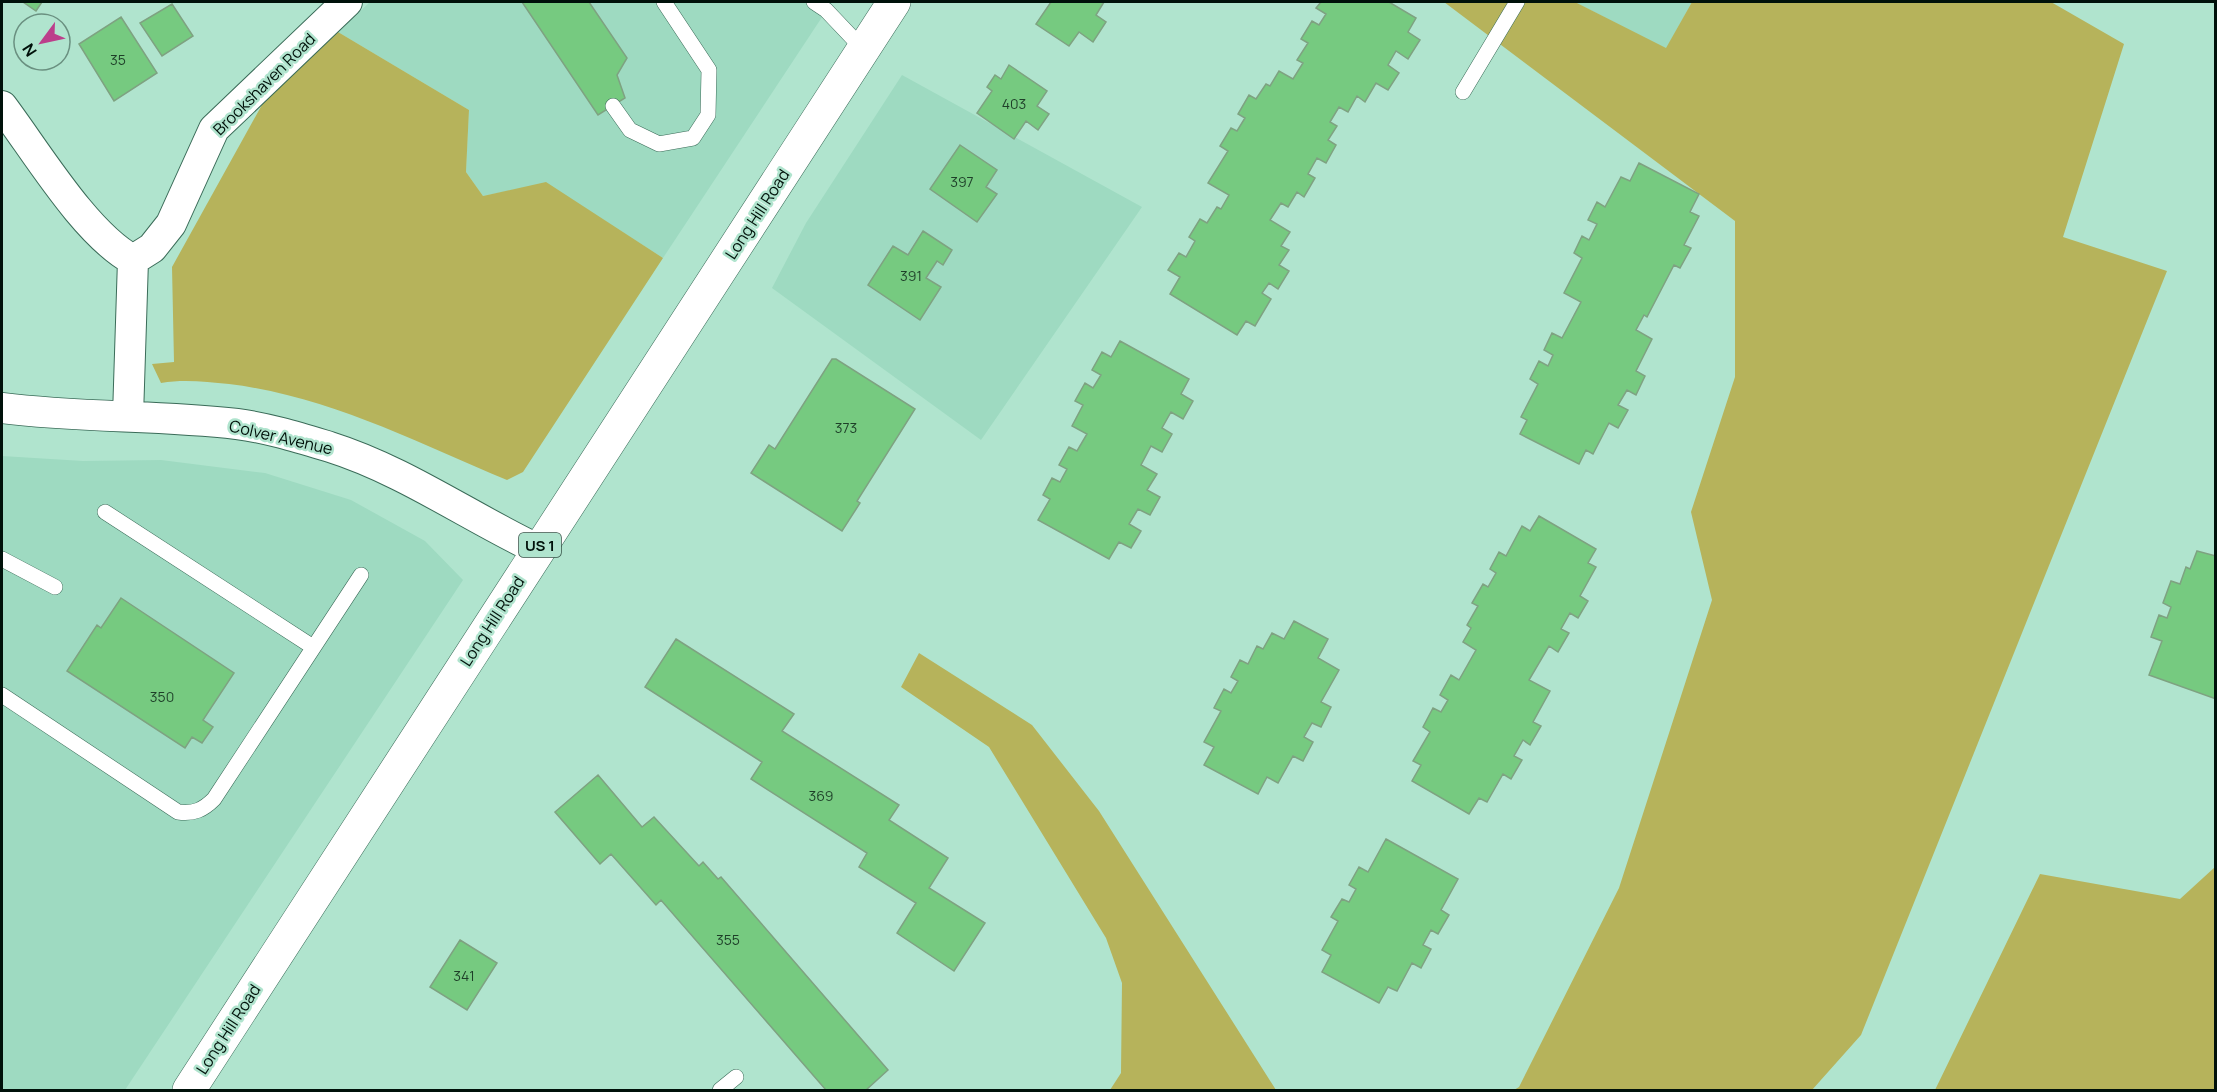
<svg xmlns="http://www.w3.org/2000/svg" width="2217" height="1092" viewBox="0 0 2217 1092" font-family="Manrope,sans-serif">
<style>
.built{fill:#9edac1}
.green{fill:#b6b35b}
.building{fill:#76ca80;stroke:#7ea281;stroke-width:1.5}
.lines{fill:none;stroke-linecap:round;stroke-linejoin:round}
.service-casing{stroke:#3a6b58;stroke-width:16}
.minor-casing{stroke:#3a6b58;stroke-width:32}
.primary-casing{stroke:#3a6b58;stroke-width:34}
.service{stroke:#fff;stroke-width:15}
.minor{stroke:#fff;stroke-width:30}
.primary{stroke:#fff;stroke-width:33}
.labels{text-anchor:middle;dominant-baseline:central;stroke-width:5;stroke-linejoin:round;paint-order:stroke}
.number-label{font-size:14px;fill:#1e3f28}
.shield{fill:#b0e4ce;stroke:#355045;stroke-width:1.5}
.shield-label{font-size:15px;font-weight:bold;fill:#00110a}
.street-label{font-size:16px;fill:#00110a;stroke:#b0e4ce}
</style>
<rect width="100%" height="100%" fill="#b0e4ce"/>
<path class="built" d="M 370,2 L 832,2 L 663,258 L 546,183 L 483,196 L 466,172 L 469,110 L 338,32 Z
M 1575,2 L 1692,2 L 1666,49 Z
M 902,75 L 1142,207 L 981,440 L 772,288 L 806,223 Z
M 2,456 L 83,461 L 161,460 L 265,473 L 351,500 L 425,541 L 463,580 L 125,1090 L 2,1090 Z"/>
<path class="green" d="M 1444,2 L 1575,2 L 1666,48 L 1692,2 L 2051,2 L 2124,44 L 2063,237 L 2167,271 L 1861,1035 L 1812,1090 L 1514,1090 L 1519,1087 L 1619,888 L 1712,600 L 1691,512 L 1735,377 L 1735,221 Z
M 338,32 L 469,110 L 466,172 L 483,196 L 546,182 L 663,258 L 523,472 L 507,480 C 416,442 328,396 229,384 C 206,382 185,379 161,383 L 152,364 L 174,362 L 172,267 L 263,103 Z
M 919,653 L 1032,725 L 1099,811 L 1276,1090 L 1110,1090 L 1121,1073 L 1122,983 L 1106,938 L 989,747 L 901,687 Z
M 2215,867 L 2215,1090 L 1935,1090 L 2040,874 L 2180,899 Z"/>
<path class="building" d="M 23,2 L 42,2 L 36,11 Z
M 522,2 L 589,2 L 627,58 L 617,75 L 625,98 L 598,115 Z
M 1051,2 L 1104,2 L 1096,15 L 1106,22 L 1093,42 L 1079,32 L 1069,46 L 1036,24 Z
M 1321,2 L 1389,2 L 1416,18 L 1408,32 L 1420,40 L 1408,59 L 1396,51 L 1388,65 L 1399,73 L 1388,90 L 1376,83 L 1365,102 L 1357,96 L 1348,112 L 1339,107 L 1330,122 L 1337,126 L 1328,140 L 1336,145 L 1326,163 L 1317,158 L 1308,174 L 1315,178 L 1304,197 L 1297,192 L 1288,207 L 1281,203 L 1270,220 L 1290,232 L 1281,246 L 1289,250 L 1279,265 L 1289,271 L 1278,289 L 1269,283 L 1262,293 L 1271,299 L 1255,326 L 1246,321 L 1237,335 L 1170,294 L 1180,277 L 1168,270 L 1179,253 L 1186,257 L 1195,241 L 1189,237 L 1200,219 L 1207,223 L 1217,207 L 1221,209 L 1229,195 L 1208,183 L 1228,151 L 1220,146 L 1231,128 L 1237,131 L 1245,118 L 1238,114 L 1249,95 L 1256,99 L 1266,84 L 1270,86 L 1279,71 L 1293,79 L 1303,63 L 1297,60 L 1308,43 L 1301,39 L 1312,21 L 1319,25 L 1326,14 L 1316,8 Z
M 172,4 L 193,36 L 162,56 L 140,23 Z
M 121,17 L 157,73 L 114,101 L 79,44 Z
M 1009,65 L 1047,91 L 1037,106 L 1049,114 L 1038,130 L 1026,121 L 1014,139 L 977,113 L 992,91 L 987,87 L 995,75 L 1001,79 Z
M 960,145 L 997,170 L 986,187 L 997,194 L 977,222 L 930,189 Z
M 1639,163 L 1699,194 L 1690,212 L 1699,216 L 1684,245 L 1691,248 L 1680,268 L 1674,265 L 1647,317 L 1644,315 L 1636,330 L 1652,339 L 1636,371 L 1645,376 L 1636,395 L 1627,390 L 1618,405 L 1628,410 L 1618,428 L 1609,423 L 1593,454 L 1586,450 L 1579,464 L 1520,434 L 1527,420 L 1521,417 L 1538,384 L 1530,379 L 1539,361 L 1548,366 L 1553,355 L 1544,350 L 1552,333 L 1562,338 L 1581,302 L 1564,293 L 1582,258 L 1574,253 L 1582,236 L 1589,240 L 1597,224 L 1588,220 L 1597,202 L 1605,207 L 1621,177 L 1630,181 Z
M 923,231 L 952,250 L 943,265 L 937,261 L 926,278 L 941,287 L 920,320 L 868,285 L 893,246 L 908,255 Z
M 1120,341 L 1189,379 L 1181,394 L 1193,401 L 1183,419 L 1171,412 L 1162,428 L 1172,434 L 1162,452 L 1151,446 L 1141,465 L 1157,474 L 1147,490 L 1160,497 L 1150,515 L 1138,509 L 1129,524 L 1141,531 L 1131,548 L 1119,542 L 1109,559 L 1038,520 L 1050,499 L 1043,495 L 1052,478 L 1060,482 L 1067,469 L 1059,465 L 1069,447 L 1077,451 L 1087,434 L 1072,426 L 1083,405 L 1075,401 L 1085,383 L 1093,388 L 1101,375 L 1092,370 L 1102,352 L 1111,357 Z
M 832,359 L 836,359 L 915,409 L 857,501 L 860,503 L 842,531 L 751,473 L 769,445 L 775,449 Z
M 1539,516 L 1596,549 L 1588,563 L 1596,567 L 1580,596 L 1588,601 L 1578,618 L 1570,613 L 1561,629 L 1569,633 L 1558,652 L 1549,646 L 1529,680 L 1550,691 L 1533,722 L 1541,726 L 1530,745 L 1523,740 L 1514,756 L 1522,760 L 1511,779 L 1503,774 L 1487,802 L 1479,798 L 1469,814 L 1412,781 L 1421,765 L 1413,761 L 1430,732 L 1423,727 L 1433,708 L 1441,712 L 1448,700 L 1440,695 L 1451,675 L 1459,680 L 1476,650 L 1463,642 L 1471,628 L 1467,625 L 1478,606 L 1472,603 L 1483,584 L 1488,587 L 1496,573 L 1490,569 L 1499,552 L 1506,556 L 1522,526 L 1530,531 Z
M 2197,551 L 2216,556 L 2216,699 L 2149,675 L 2162,641 L 2151,637 L 2159,615 L 2167,618 L 2171,607 L 2163,603 L 2171,581 L 2180,584 L 2186,567 L 2190,569 Z
M 121,598 L 234,673 L 203,720 L 213,727 L 202,743 L 192,737 L 185,748 L 67,671 L 97,625 L 101,628 Z
M 1294,621 L 1328,639 L 1318,658 L 1339,670 L 1321,702 L 1331,707 L 1321,727 L 1312,723 L 1304,737 L 1313,742 L 1303,761 L 1293,756 L 1278,783 L 1267,777 L 1258,794 L 1204,765 L 1214,747 L 1204,742 L 1221,711 L 1214,708 L 1224,689 L 1231,693 L 1238,681 L 1231,677 L 1240,660 L 1248,664 L 1257,646 L 1263,649 L 1272,633 L 1284,639 Z
M 676,639 L 794,714 L 782,731 L 899,805 L 889,820 L 948,858 L 929,888 L 985,923 L 954,971 L 897,933 L 916,903 L 859,867 L 867,853 L 751,779 L 762,762 L 645,687 Z
M 598,775 L 642,827 L 654,817 L 699,866 L 703,862 L 718,879 L 721,877 L 888,1070 L 866,1090 L 826,1090 L 661,900 L 656,905 L 611,854 L 600,864 L 555,812 Z
M 1386,839 L 1458,879 L 1441,910 L 1449,915 L 1438,934 L 1431,930 L 1423,945 L 1431,949 L 1421,968 L 1412,963 L 1397,991 L 1388,987 L 1379,1003 L 1322,972 L 1331,955 L 1322,950 L 1338,921 L 1331,917 L 1342,899 L 1349,902 L 1356,889 L 1349,885 L 1359,867 L 1368,872 Z
M 460,940 L 497,963 L 467,1010 L 430,987 Z"/>
<g class="lines">
<g class="service-casing">
<path id="service" d="M 814,2 L 826,10 L 863,49
M 1463,92 L 1517,2
M 613,106 L 630,130 L 659,144 L 693,138 L 708,115 L 709,70 L 664,2
M 105,512 L 313,647
M 2,559 L 55,587
M 2,695 L 178,812 C 194,814 203,810 214,799 L 361,575
M 720,1090 L 736,1077"/>
</g>
<g class="minor-casing">
<path id="minor" d="M 2,106 C 36,151 85,234 133,260
M 133,260 L 152,248 L 171,224 L 214,129 L 347,2
M 2,408 C 80,418 159,415 237,424 C 268,428 300,438 330,447 C 403,470 468,516 537,549
M 128,416 L 133,260"/>
</g>
<g class="primary-casing">
<path id="primary" d="M 189,1090 L 894,2"/>
</g>
<use href="#service" class="service"/>
<use href="#minor" class="minor"/>
<use href="#primary" class="primary"/>
</g>
<g class="labels">
<g class="number-label">
<text x="118" y="59">35</text>
<text x="1014" y="103">403</text>
<text x="962" y="181">397</text>
<text x="911" y="275">391</text>
<text x="846" y="427">373</text>
<text x="162" y="696">350</text>
<text x="821" y="795">369</text>
<text x="728" y="939">355</text>
<text x="464" y="975">341</text>
</g>
<rect class="shield" x="519" y="533" width="42" height="24" rx="4.5"/>
<g class="shield-label">
<text x="540" y="545">US 1</text>
</g>
<g class="street-label">
<text transform="translate(264 84) rotate(-45)">Brookshaven Road</text>
<text transform="translate(757 214) rotate(-57)">Long Hill Road</text>
<text transform="translate(281 437) rotate(13)">Colver Avenue</text>
<text transform="translate(492 621) rotate(-57)">Long Hill Road</text>
<text transform="translate(228 1029) rotate(-57)">Long Hill Road</text>
</g>
</g>
<rect width="2217" height="1092" fill="none" stroke="#00110a" stroke-width="6"/>
<g transform="translate(42 42) rotate(237)"><circle r="28" fill="#b0e4ce" stroke="#6a9080" stroke-width="1.5"/>
<path d="M0-4.5L10 22L0 15L-10 22Z" fill="#bc3e8b"/>
<text y="-9" font-size="16" font-weight="bold" text-anchor="middle" fill="#00110a">N</text>
</g>
</svg>
